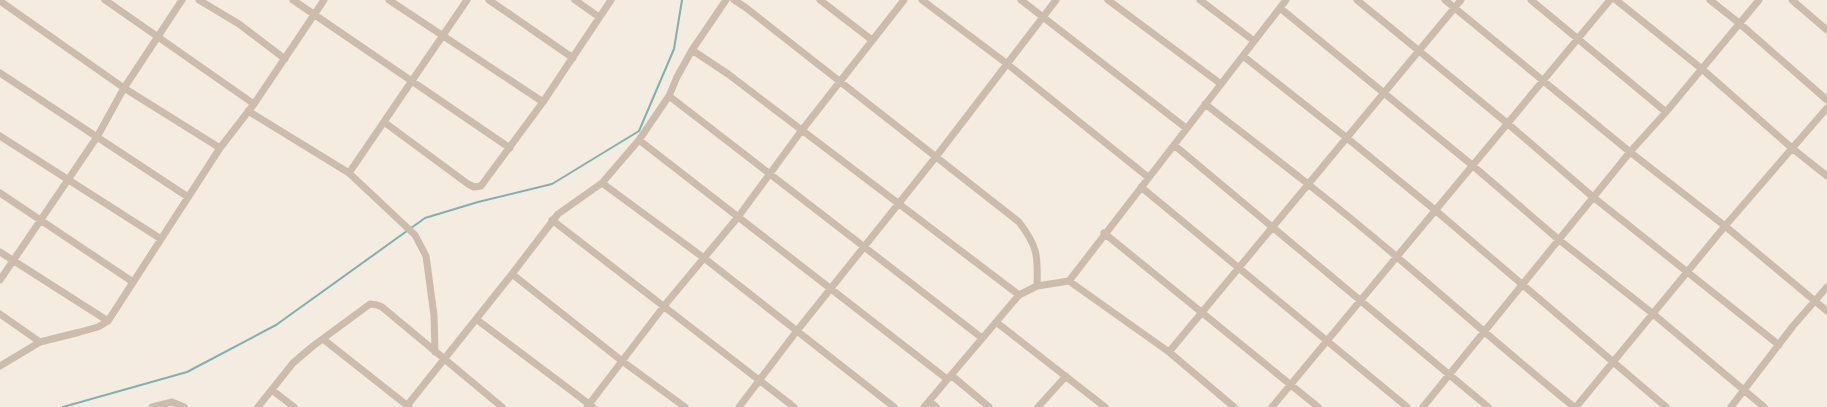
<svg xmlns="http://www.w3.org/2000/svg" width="1827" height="407" viewBox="0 0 1827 407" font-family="Mulish,sans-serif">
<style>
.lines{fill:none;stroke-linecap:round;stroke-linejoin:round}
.stream{stroke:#7fb0b2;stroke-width:2}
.minor{stroke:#cdbbac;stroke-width:7}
</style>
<rect width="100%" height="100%" fill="#f4ebe1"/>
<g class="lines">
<path class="stream" d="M 63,407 L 187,372 L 276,325 L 425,218 L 478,202 L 552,184 L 639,131 L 674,49 L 682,0"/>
<path class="minor" d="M 105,0 L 254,104
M 199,0 L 239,24 L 285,59
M 293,0 L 510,148
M 389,0 L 543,102
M 489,0 L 573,58
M 575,0 L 599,17
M 734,0 L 745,7 L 1019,222 C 1038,247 1038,256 1037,286 L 1019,295 L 924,407
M 820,0 L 872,40
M 922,0 L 1006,63 L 1148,177
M 1021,0 L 1186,128
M 1108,0 L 1221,84
M 1200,0 L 1254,41
M 1357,0 L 1507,123 L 1593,197 L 1779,345
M 1445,0 L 1630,152 L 1725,226 L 1827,311
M 1531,0 L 1666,112
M 1616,0 L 1702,69 L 1793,149 L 1827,176
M 1710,0 L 1739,23 L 1827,100
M 1792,0 L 1827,30
M 0,1 L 124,88 L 220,148
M 1280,8 L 1472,165 L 1558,239 L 1652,313 L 1764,407
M 692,50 L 728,74 L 1019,295
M 1243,56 L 1347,138 L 1435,210 L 1666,407
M 0,73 L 188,197
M 669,96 L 982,338
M 1205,104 C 1270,154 1335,204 1397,257 C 1456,307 1514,358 1574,407
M 248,111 L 349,173 L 415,235 L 426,256 L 434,315 L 435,352
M 384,122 L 468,184 L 474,187 L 481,186 L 543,102 L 611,0
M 0,136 L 161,239
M 639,140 L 947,379
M 1174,145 L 1488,407
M 349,173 L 467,0
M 602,183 L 704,258 L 894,407
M 1141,187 L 1407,407
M 0,193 L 133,282
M 552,220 L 794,407
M 1104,233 L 1318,407
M 0,252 L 108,321
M 512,274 L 622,361 L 685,407
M 0,280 L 97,137 L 124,88 L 182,0
M 1069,281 L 1286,0
M 1037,286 L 1069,281 L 1169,352 L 1234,407
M 0,314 L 40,342
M 476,319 L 593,407
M 996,322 L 1105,407
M 323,339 L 409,407
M 1169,352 L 1461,0
M 0,366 L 40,342 L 80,332 L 98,327 L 108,321 L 220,148 L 254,104 L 324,0
M 951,375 L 989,407
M 272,390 L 294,407
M 929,401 L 936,407
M 152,407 L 172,402 L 184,407
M 258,407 L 293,363 L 313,346 L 370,304 L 377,305 L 382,307 L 502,407
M 406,407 L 512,274 L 558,214 L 602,183 L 639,140 L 669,96 L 677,77 L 692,50 L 726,0
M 587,407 L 664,306 L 738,217 L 802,130 L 904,0
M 739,407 L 796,332 L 935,158 L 1056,0
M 1038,407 L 1066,376
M 1272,407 L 1610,0
M 1423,407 L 1630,152 L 1666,112 L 1759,0
M 1576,407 L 1725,226 L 1827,108
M 1731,407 L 1793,326 L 1827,287"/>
</g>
</svg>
